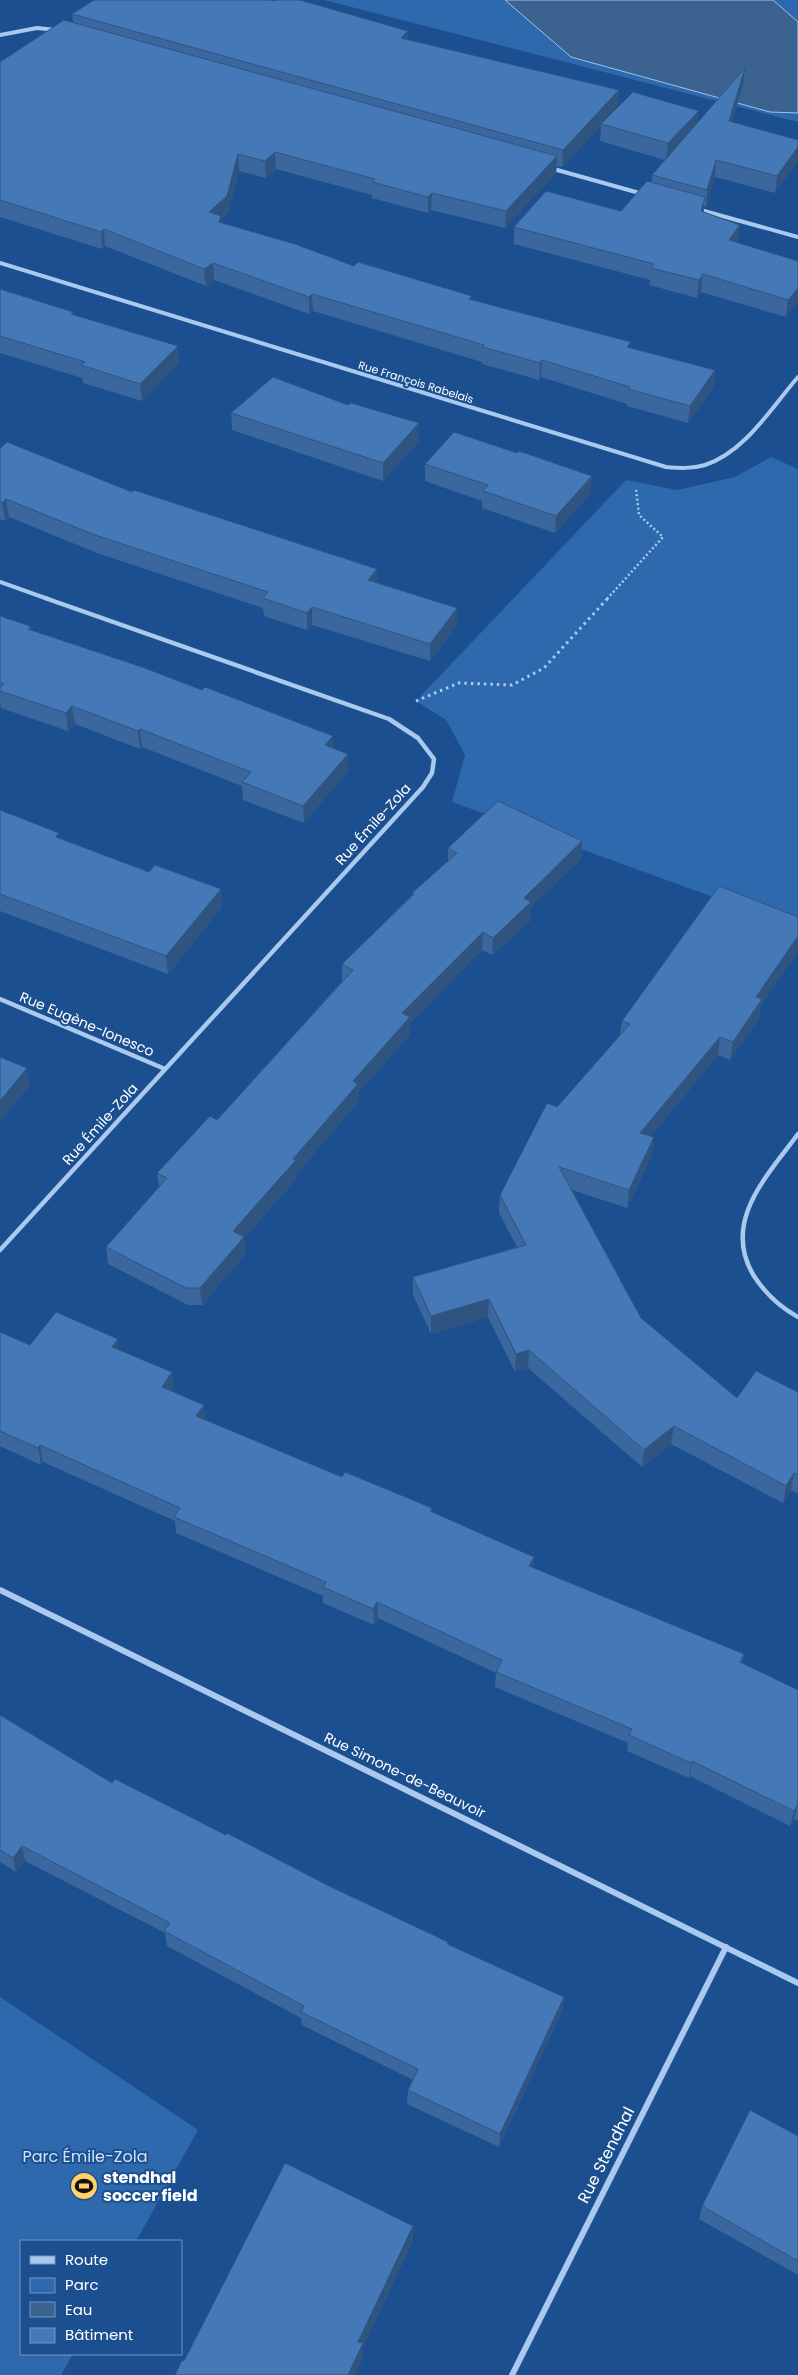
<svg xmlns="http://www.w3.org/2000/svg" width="798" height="2375" viewBox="0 0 798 2375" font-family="Poppins,sans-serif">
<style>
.green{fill:#2e69ad}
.water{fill:#3c6290;stroke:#9cc4f0}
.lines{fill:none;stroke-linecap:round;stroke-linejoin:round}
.path-far1{stroke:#a9c9ee;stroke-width:2.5;stroke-dasharray:2 2.5;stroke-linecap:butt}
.path{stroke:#a9c9ee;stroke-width:3;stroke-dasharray:2.5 4;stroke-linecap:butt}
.street-far2{stroke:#a9c9ee;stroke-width:4}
.street-far1{stroke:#a9c9ee;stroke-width:4.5}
.street{stroke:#a9c9ee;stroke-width:6}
.wall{fill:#3a679d}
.shaded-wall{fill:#305480}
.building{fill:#4478b7;stroke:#305480}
.labels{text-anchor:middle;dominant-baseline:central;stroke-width:4;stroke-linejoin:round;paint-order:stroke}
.far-street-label{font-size:11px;fill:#fff;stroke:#1b4f8f}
.street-label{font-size:14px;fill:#fff;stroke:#1b4f8f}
.near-street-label{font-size:16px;fill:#fff;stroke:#1b4f8f}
.near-park-label{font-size:16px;fill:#cfe3fa;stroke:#1b4f8f}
.near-poi-label{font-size:16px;font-weight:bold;fill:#fff;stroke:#1b4f8f;text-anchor:start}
</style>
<rect width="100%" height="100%" fill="#1b4f8f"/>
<path class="green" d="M 324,0 L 505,0 L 571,57 L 770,112 L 798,113 L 798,122 Z
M 773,0 L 798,0 L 798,22 Z
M 771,457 L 798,469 L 798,928 L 452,802 L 465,755 L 446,720 L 416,701 L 626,480 L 677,490 L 735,477 Z
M 0,1997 L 198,2130 L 136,2241 L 21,2241 L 21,2354 L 73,2354 L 61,2375 L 0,2375 Z"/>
<path class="water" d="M 505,0 L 773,0 L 798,22 L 798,113 L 770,112 L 571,57 Z"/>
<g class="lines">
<path class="path-far1" d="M 607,599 L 663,537 L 639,515 L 636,489"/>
<path class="path" d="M 416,701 L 459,683 L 512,685 L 544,668 L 608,598"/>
<path class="street-far2" d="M 0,35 L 37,28 L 56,30
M 550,168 L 643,194
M 697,209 L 798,237
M 0,263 L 666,467 C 679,468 692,469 705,465 C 745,452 772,407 798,377
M 0,582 L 48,599"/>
<path class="street-far1" d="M 0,999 L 165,1069
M 798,1134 C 767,1176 721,1222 754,1276 C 765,1293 780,1307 798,1317
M 0,1250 L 423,787 L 432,773 L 434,759 L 418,738 L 389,719 L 45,598"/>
<path class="street" d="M 0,1590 L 798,1983
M 512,2375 L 726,1947"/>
</g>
<path class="wall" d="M 72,14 L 408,40 L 618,107 L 698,122 L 743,85 L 732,122 L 798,140 L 775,193 L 715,177 L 706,207 L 704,207 L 704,212 L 738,242 L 738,243 L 798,261 L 786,317 L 701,292 L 697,298 L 649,285 L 650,280 L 514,244 L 514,227 L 621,211 L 652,183 L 652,175 L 665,160 L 600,141 L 601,126 L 562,167 L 557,166 L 556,173 L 505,228 L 431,210 L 428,213 L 372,198 L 372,195 L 276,169 L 266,178 L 239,171 L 228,213 L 221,219 L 221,222 L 354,266 L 472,300 L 631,348 L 715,370 L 713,388 L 688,423 L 627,406 L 627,404 L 541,377 L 539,380 L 482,364 L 482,362 L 313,311 L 309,314 L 214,280 L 206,286 L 105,246 L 102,249 L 0,217 L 0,62 L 73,22 Z
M 0,289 L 73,312 L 73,315 L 179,363 L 142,401 L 83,383 L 82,378 L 0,353 Z
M 348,405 L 419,423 L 419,441 L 383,481 L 232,430 L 231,413 Z
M 0,449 L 132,492 L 377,583 L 457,608 L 457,625 L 430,661 L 312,625 L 307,630 L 264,616 L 263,608 L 97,553 L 9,517 L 5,521 L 0,519 Z
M 517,453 L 592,476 L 590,494 L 555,533 L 482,508 L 482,501 L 425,481 L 425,464 Z
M 0,616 L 30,626 L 31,630 L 334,748 L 348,771 L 304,823 L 243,800 L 242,786 L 142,747 L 140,749 L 75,724 L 68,731 L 1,708 L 0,703 Z
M 0,810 L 60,839 L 149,872 L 221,889 L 222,907 L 168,974 L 0,911 Z
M 582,841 L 581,859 L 531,907 L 531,920 L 492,955 L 482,950 L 410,1023 L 410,1035 L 358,1093 L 359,1101 L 297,1173 L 297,1178 L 244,1238 L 245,1254 L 202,1305 L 188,1305 L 108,1264 L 106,1247 L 159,1187 L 157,1173 L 217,1120 L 342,981 L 342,964 L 412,895 L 412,893 L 448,861 L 448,848 Z
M 798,917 L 798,951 L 761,1005 L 759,1018 L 730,1060 L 718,1055 L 651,1136 L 652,1155 L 627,1208 L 572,1190 L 641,1318 L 737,1398 L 798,1392 L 798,1494 L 791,1490 L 783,1503 L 671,1444 L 642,1467 L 528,1368 L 515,1372 L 488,1317 L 431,1334 L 413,1295 L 413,1277 L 517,1247 L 499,1213 L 500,1195 L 557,1107 L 620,1035 L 622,1021 Z
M 0,1332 L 30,1345 L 119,1350 L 172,1372 L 174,1389 L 172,1391 L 205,1420 L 342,1477 L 432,1508 L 432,1512 L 534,1557 L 533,1568 L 744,1654 L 742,1663 L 798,1690 L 798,1820 L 794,1819 L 790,1826 L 690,1776 L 689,1778 L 627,1751 L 628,1743 L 495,1687 L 496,1673 L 378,1618 L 374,1625 L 323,1603 L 323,1596 L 176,1533 L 175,1521 L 43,1462 L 41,1465 L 0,1446 Z
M 0,1715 L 112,1783 L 448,1942 L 448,1944 L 564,1997 L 562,2011 L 499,2147 L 407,2104 L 408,2090 L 413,2080 L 302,2025 L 301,2018 L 167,1946 L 165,1933 L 25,1861 L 16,1872 L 0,1862 Z
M 798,2136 L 798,2275 L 699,2219 L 702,2206 Z"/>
<path class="shaded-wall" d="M 408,31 L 408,48 L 401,38 Z
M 745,68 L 743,85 L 727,138 L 729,121 Z
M 619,90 L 618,107 L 601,124 L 601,126 L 562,167 L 563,150 Z
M 699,111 L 697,128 L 666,160 L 668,143 Z
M 798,147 L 798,162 L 775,193 L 777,176 Z
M 275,152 L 276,169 L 266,178 L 265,161 Z
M 238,154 L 239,171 L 228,213 L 221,219 L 222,233 L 209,212 Z
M 557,156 L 556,173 L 505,228 L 506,211 Z
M 716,160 L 715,177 L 706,207 L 707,190 Z
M 432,193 L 431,210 L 428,213 L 428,197 Z
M 705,197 L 703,214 L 701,211 Z
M 740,225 L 738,242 L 727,258 L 729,240 Z
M 104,229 L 105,246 L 102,249 L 101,232 Z
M 213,263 L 214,280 L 206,286 L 204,269 Z
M 703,274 L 701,292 L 697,298 L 699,280 Z
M 798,288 L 798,303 L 786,317 L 788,300 Z
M 312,294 L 313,311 L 309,314 L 309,297 Z
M 178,346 L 179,363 L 142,401 L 140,384 Z
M 542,360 L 541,377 L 539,380 L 540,363 Z
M 715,370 L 713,388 L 688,423 L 690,406 Z
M 419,423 L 419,441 L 383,481 L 383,463 Z
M 592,476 L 590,494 L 555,533 L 556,516 Z
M 6,499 L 9,517 L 5,521 L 2,503 Z
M 377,569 L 377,587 L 368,580 Z
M 312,607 L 312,625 L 307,630 L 307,613 Z
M 457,608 L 457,625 L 430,661 L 430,644 Z
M 72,706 L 75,724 L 68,731 L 66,713 Z
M 140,729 L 142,747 L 140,749 L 138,731 Z
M 333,736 L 334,754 L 325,745 Z
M 348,754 L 348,771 L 304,823 L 303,806 Z
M 582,841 L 581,859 L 531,907 L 531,920 L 492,955 L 493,938 L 524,898 Z
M 221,889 L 222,907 L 168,974 L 166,956 Z
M 483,932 L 482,950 L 410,1023 L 410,1035 L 358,1093 L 359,1101 L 297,1173 L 297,1178 L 244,1238 L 245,1254 L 202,1305 L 200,1288 L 233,1231 L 293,1159 L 353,1081 L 402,1013 Z
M 798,936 L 798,951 L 761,1005 L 759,1018 L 730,1060 L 733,1042 L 756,997 Z
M 720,1037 L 718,1055 L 639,1151 L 640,1133 Z
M 27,1068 L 30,1085 L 0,1122 L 0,1101 Z
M 654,1137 L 652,1155 L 627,1208 L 629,1190 Z
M 489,1299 L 488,1317 L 431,1334 L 431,1316 Z
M 118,1339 L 120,1356 L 112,1347 Z
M 529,1350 L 528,1368 L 515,1372 L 516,1354 Z
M 172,1372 L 174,1389 L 164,1403 L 162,1387 Z
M 204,1405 L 206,1421 L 196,1416 Z
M 674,1426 L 671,1444 L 642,1467 L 644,1450 Z
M 40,1445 L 43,1462 L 41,1465 L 38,1448 Z
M 794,1473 L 791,1490 L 783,1503 L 786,1486 Z
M 534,1557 L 533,1573 L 529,1566 Z
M 377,1602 L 378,1618 L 374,1625 L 373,1609 Z
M 692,1761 L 690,1776 L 689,1778 L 691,1763 Z
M 798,1804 L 794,1819 L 790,1826 L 794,1811 Z
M 22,1846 L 25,1861 L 16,1872 L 13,1858 Z
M 564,1997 L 562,2011 L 499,2147 L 500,2134 Z
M 413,2226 L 413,2242 L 363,2348 L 363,2359 L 355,2375 L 348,2375 L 358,2342 Z"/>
<path class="building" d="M 94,0 L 270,0 L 275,1 L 277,0 L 300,0 L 408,31 L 401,38 L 619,90 L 563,150 L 72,14 Z
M 64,20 L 557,156 L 506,211 L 432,193 L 428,197 L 372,182 L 375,179 L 275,152 L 265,161 L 238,154 L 227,196 L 209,212 L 221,216 L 219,222 L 295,244 L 354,266 L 358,262 L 472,296 L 469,299 L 631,342 L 627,347 L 715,370 L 690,406 L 628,389 L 630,387 L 542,360 L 540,363 L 483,347 L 484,345 L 312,294 L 309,297 L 213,263 L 204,269 L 104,229 L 101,232 L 0,200 L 0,62 Z
M 745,68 L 729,121 L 798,140 L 798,147 L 777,176 L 716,160 L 707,190 L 652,175 Z
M 633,92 L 699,111 L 668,143 L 601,124 Z
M 647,181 L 705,197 L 701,211 L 740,225 L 729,240 L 798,261 L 798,288 L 788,300 L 703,274 L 699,280 L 651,268 L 654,264 L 514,227 L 546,191 L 621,211 Z
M 0,289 L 73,312 L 71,314 L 178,346 L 140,384 L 81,365 L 85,362 L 0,336 Z
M 273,377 L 348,405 L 351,403 L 419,423 L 383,463 L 231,413 Z
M 454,432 L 517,453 L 519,451 L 592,476 L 556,516 L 483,491 L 488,485 L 425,464 Z
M 7,442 L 132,492 L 134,490 L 377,569 L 368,580 L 457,608 L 430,644 L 312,607 L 307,613 L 263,598 L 268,592 L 95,535 L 6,499 L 2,503 L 0,502 L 0,449 Z
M 0,616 L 30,626 L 28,629 L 142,667 L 202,690 L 205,687 L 333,736 L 325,745 L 348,754 L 303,806 L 242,782 L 251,772 L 140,729 L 138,731 L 72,706 L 66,713 L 0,691 L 0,688 L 4,684 L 0,682 Z
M 498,801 L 582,841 L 524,898 L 531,902 L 493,938 L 483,932 L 402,1013 L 410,1017 L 353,1081 L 358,1084 L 293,1159 L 296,1160 L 233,1231 L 244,1237 L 200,1288 L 186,1288 L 106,1247 L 167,1178 L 157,1173 L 210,1116 L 217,1120 L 353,970 L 342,964 L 414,894 L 412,893 L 457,853 L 448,848 Z
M 0,810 L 59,833 L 56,837 L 149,872 L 155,865 L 221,889 L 166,956 L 0,894 Z
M 719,886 L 798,917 L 798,936 L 756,997 L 762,999 L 733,1042 L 720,1037 L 640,1133 L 654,1137 L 629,1190 L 559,1167 L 641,1318 L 737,1398 L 756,1371 L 798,1392 L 798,1475 L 794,1473 L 786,1486 L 674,1426 L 644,1450 L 529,1350 L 516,1354 L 489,1299 L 431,1316 L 413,1277 L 526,1245 L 500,1195 L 547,1103 L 557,1107 L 630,1024 L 622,1021 Z
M 0,1057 L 27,1068 L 0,1101 Z
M 56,1312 L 118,1339 L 112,1347 L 172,1372 L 162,1387 L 204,1405 L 196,1416 L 342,1477 L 345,1472 L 432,1508 L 430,1511 L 534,1557 L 529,1566 L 744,1654 L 740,1662 L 798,1690 L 798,1804 L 794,1811 L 692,1761 L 691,1763 L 629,1735 L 632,1729 L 496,1672 L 502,1660 L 377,1602 L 373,1609 L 323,1587 L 326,1582 L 174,1517 L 180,1508 L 40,1445 L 38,1448 L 0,1431 L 0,1332 L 30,1345 Z
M 0,1715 L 112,1783 L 115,1779 L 226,1835 L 227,1833 L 331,1887 L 448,1942 L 447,1944 L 564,1997 L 500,2134 L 408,2090 L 418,2069 L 301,2012 L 304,2006 L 164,1931 L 170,1923 L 22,1846 L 13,1858 L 0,1850 Z
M 750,2110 L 798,2136 L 798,2261 L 702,2206 Z
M 285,2163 L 413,2226 L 358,2342 L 363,2343 L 348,2375 L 175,2375 L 182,2360 L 184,2361 Z"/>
<defs>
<g id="stadium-disc" transform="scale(1.4375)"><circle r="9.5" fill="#ffd166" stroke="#1b4f8f"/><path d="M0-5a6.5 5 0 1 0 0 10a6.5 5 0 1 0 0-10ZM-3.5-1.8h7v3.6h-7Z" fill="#111"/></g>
</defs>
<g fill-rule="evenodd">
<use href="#stadium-disc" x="84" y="2186"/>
</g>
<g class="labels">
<g class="far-street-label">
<text transform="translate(416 382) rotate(17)">Rue François Rabelais</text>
</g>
<g class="street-label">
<text transform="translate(373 824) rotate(-48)">Rue Émile-Zola</text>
<text transform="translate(87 1024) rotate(23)">Rue Eugène-Ionesco</text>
<text transform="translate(100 1124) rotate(-48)">Rue Émile-Zola</text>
<text transform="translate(405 1775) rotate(26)">Rue Simone-de-Beauvoir</text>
</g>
<g class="near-street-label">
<text transform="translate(606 2155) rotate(-63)">Rue Stendhal</text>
</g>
<g class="near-park-label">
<text x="85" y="2156">Parc Émile-Zola</text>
</g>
<g class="near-poi-label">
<text x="103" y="2177">stendhal<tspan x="103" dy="18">soccer field</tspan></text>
</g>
</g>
<rect x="20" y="2240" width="162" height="115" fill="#1b4f8f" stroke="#7695bc"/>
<rect x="30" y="2256" width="25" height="8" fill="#a9c9ee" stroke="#7695bc"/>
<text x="65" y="2265" font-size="15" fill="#ffffff">Route</text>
<rect x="30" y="2278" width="25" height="15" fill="#2e69ad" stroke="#7695bc"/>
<text x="65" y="2290" font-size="15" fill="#ffffff">Parc</text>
<rect x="30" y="2302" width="25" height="15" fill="#3c6290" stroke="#7695bc"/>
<text x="65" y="2315" font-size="15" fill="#ffffff">Eau</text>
<rect x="30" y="2328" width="25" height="15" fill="#4478b7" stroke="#7695bc"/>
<text x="65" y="2340" font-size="15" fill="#ffffff">Bâtiment</text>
</svg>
